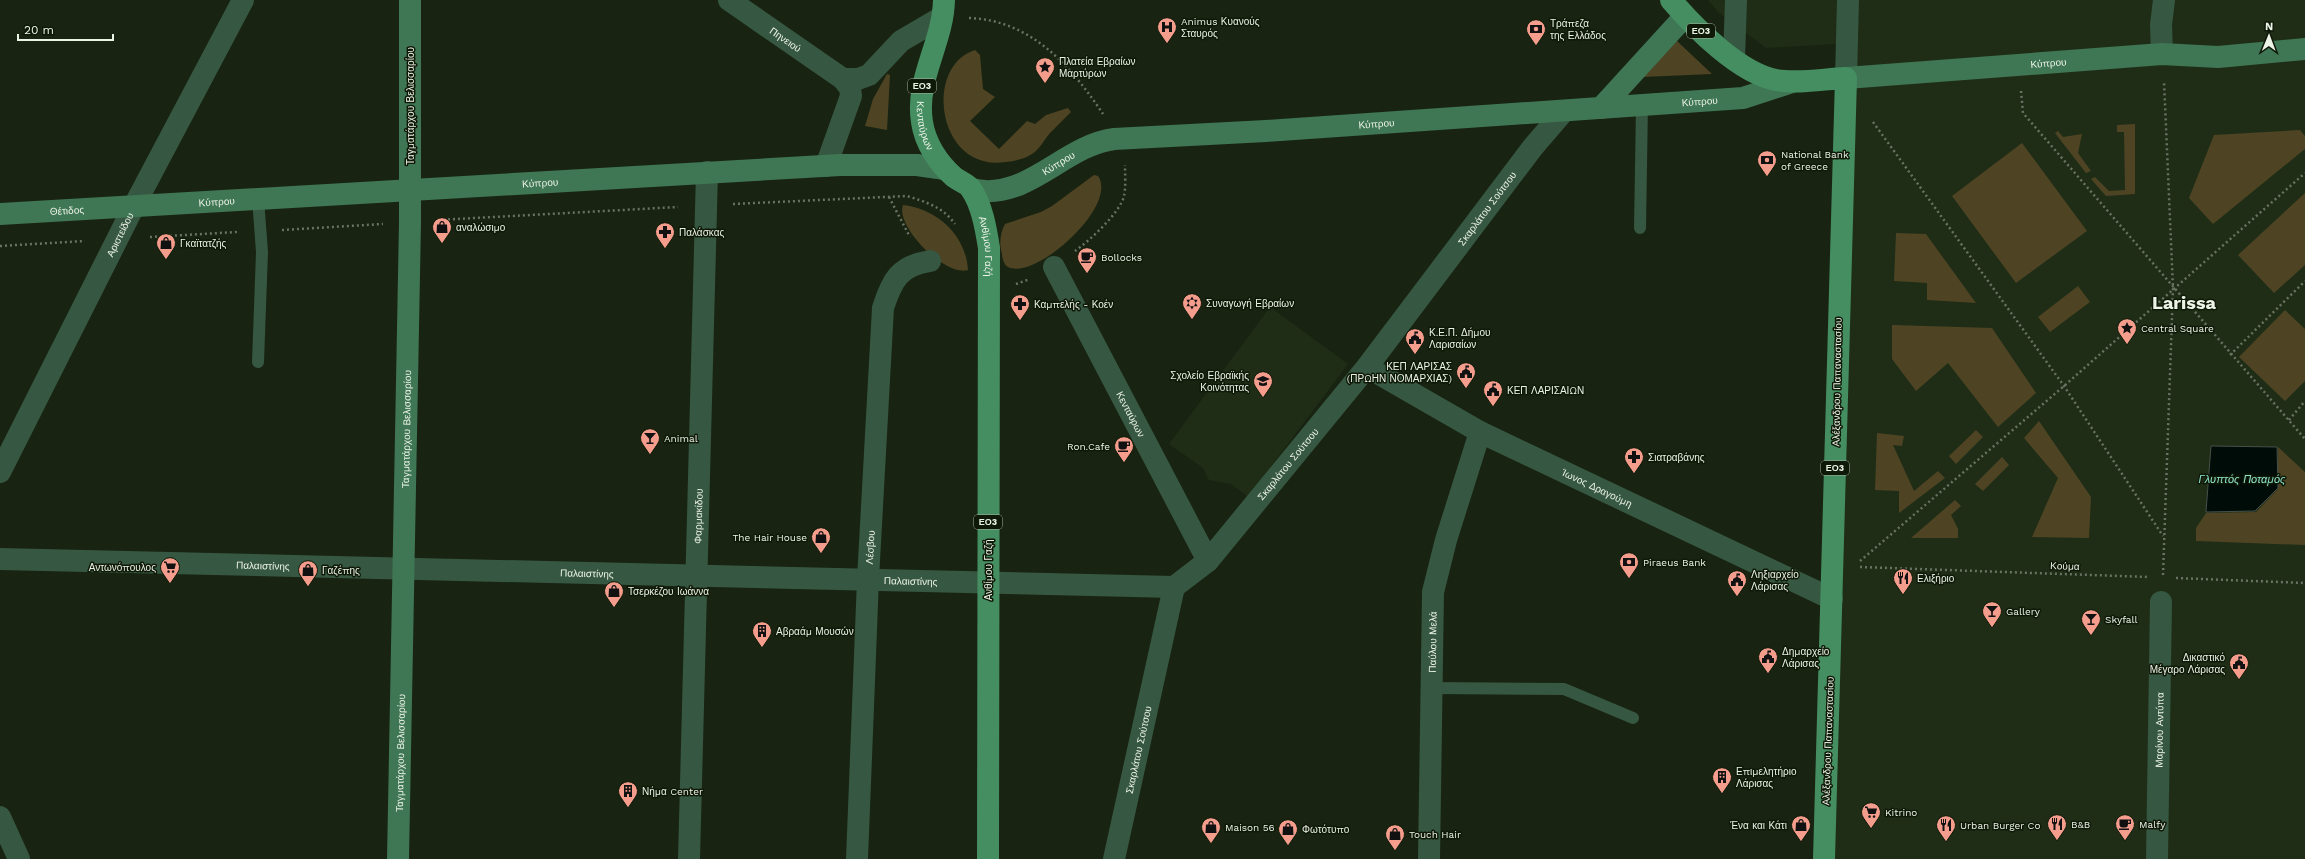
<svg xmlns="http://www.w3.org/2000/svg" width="2305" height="859" viewBox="0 0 2305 859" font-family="'Work Sans',sans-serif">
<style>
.built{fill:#1f2d16}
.green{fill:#4e4424}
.water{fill:#000c07;stroke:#47514a}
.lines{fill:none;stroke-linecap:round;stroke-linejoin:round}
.path{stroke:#697363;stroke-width:2.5;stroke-dasharray:2 3;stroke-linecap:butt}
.lane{stroke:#365741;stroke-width:12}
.street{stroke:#365741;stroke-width:22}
.secondary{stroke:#3f7653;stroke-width:22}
.primary{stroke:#458e61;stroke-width:22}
.labels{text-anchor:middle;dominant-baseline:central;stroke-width:3;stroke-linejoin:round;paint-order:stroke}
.shield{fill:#0f1908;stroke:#aab2a4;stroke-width:1}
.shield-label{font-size:9px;font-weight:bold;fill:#ecf3e7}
.poi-label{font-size:10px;fill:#ecf3e7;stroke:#0f1908;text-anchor:start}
.street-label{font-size:10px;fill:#ecf3e7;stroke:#0f1908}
.water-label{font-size:11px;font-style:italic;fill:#8fe3cc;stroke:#0f1908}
.town-label{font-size:18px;font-weight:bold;fill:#ecf3e7;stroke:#0f1908}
</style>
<rect width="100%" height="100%" fill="#182311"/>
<path class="built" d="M 1708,0 L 2305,0 L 2305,859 L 1835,859 L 1853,43 L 1766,48 L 1718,12 Z
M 1270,307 L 1348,364 L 1248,497 L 1231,484 L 1209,480 L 1203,468 L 1169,444 Z"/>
<path class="green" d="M 1677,41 L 1712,74 L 1643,77 Z
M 975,50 L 980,55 L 983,89 L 995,97 L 970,121 L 999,149 L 1027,121 L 1035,124 L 1046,115 L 1068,108 L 1071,112 C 1064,119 1057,126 1050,133 C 1044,140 1039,150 1032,154 C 1024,159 1015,161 1006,162 C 937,173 923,66 975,50 Z
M 887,74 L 890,75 L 887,130 L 865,126 L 873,99 Z
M 2135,124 L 2135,194 L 2106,196 L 2091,179 L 2095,177 L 2109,191 L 2125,190 L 2124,132 L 2117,132 L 2117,125 Z
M 2300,130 L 2305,136 L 2305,149 L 2213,224 L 2189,198 L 2214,135 Z
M 2058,131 L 2063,137 L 2082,134 L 2078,153 L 2091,171 L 2086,173 L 2055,133 Z
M 2022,143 L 2087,231 L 2016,283 L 1952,196 Z
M 1094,175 L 1098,176 C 1119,206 1035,281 1008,267 C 1004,265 1002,258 1002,254 C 999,244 1000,233 1005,224 L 1041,212 L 1052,206 Z
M 2305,193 L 2305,265 L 2274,293 L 2238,255 Z
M 903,205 C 937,209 966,235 968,270 C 945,277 895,226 903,205 Z
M 1896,233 L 1926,234 L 1976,303 L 1927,300 L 1927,283 L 1894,281 Z
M 2078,286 L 2090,302 L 2050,332 L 2038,317 Z
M 2285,310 L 2305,329 L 2305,381 L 2285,401 L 2239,357 Z
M 1892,325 L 1992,328 L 2036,393 L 1998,427 L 1948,363 L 1916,391 L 1892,359 Z
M 2039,421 L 2091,497 L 2089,538 L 2032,537 L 2058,478 L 2024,438 Z
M 1976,430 L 1983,437 L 1956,464 L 1949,456 Z
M 1877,433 L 1904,436 L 1902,446 L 1893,445 L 1914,491 L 1938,471 L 1945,478 L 1899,513 L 1899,491 L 1875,490 Z
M 2278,447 L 2305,472 L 2305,545 L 2196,541 L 2196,528 L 2206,513 L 2256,512 L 2278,489 Z
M 2002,457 L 2009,465 L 1983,491 L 1975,484 Z
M 1955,500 L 1961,506 L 1951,515 L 1958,529 L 1958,538 L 1911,538 Z"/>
<path class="water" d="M 2211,446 L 2277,447 L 2278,488 L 2255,511 L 2206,512 Z"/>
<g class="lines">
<path class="path" d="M 969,18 C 1031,20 1071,66 1103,114
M 2021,91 L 2023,113 L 2305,439
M 1873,122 L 2064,386 L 2163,536
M 889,197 L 910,237
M 733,204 L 907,196 C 926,202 943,207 955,224
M 438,220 L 678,207
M 282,230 L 383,224
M 150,237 L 237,232
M 0,246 L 85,241
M 1075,251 C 1089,241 1120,213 1124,196 C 1126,187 1125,175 1125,165
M 1016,284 L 1030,279
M 2230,355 L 2305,281
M 2289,420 L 2305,401
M 1860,561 L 2064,386 L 2305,173
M 1860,567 L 2149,577
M 2163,575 L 2173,288 L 2164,81
M 2176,578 L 2305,583"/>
<path class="lane" d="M 258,199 L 262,252 L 258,362
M 1640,228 L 1642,105
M 1431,688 L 1564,689 L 1633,718"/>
<g class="street">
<path id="s1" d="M 729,0 L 843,79 L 850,88 L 851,96 L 826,166"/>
<path d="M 2162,54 L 2161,25 L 2164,0"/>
<path d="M 1734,59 L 1736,0"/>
<path d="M 1846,78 L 1848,0"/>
<path d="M 843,79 L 858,79 L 869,75 L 901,41 L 942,17"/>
<path id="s2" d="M 1054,267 L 1208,561"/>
<path id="s3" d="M 1367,367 L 1480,432 L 1832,599"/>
<path id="s4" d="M 0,472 L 134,206 L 243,0"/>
<path id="s5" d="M 0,559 L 1174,587"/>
<path d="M 0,817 L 19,859"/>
<path id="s6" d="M 689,859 L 707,172"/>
<path id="s7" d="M 857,859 L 868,579 L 883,308 C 892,280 899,266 930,261"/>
<path id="s8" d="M 1114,859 L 1174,587 L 1208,561 L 1367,367 L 1533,147 L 1564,111"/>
<path id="s9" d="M 1429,859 L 1433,592 L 1446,540 L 1480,432"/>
<path id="s10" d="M 2157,859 L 2161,602"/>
</g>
<g class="secondary">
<path id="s11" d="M 1846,78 L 2162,54 L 2218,57 L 2305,49"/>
<path d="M 1601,108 L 1685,16"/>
<path id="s12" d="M 971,189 C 1026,203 1062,146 1114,139 L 1266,131 L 1743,98 L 1792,82"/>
<path id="s13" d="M 0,214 L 840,165 L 917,165 L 945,169"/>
<path id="s14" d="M 398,859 L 410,222 L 410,0"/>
</g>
<g class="primary">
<path id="s15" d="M 944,0 C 943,43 915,79 922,122 C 925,143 938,163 954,177 C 959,181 968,184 971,189 C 982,205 986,229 989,248 L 988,859"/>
<path d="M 1671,0 C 1695,28 1739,73 1776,80 C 1798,84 1823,79 1846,78 L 1824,859"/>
</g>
</g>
<defs>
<g id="hospital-pin" transform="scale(1)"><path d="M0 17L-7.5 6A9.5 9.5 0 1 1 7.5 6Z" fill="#f49d8c" stroke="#0f1908"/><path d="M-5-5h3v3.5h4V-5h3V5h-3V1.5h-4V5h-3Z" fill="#111"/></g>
<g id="bank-pin" transform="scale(1)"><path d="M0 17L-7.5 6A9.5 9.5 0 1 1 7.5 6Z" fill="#f49d8c" stroke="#0f1908"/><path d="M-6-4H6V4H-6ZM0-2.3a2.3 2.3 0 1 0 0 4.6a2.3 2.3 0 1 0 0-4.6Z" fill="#111"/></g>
<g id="sight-pin" transform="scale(1)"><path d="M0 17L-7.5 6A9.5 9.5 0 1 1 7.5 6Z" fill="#f49d8c" stroke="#0f1908"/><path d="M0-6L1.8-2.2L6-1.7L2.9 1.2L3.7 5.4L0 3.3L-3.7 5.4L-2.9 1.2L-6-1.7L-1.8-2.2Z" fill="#111"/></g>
<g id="shop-pin" transform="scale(1)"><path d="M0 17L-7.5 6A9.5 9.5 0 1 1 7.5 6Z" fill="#f49d8c" stroke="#0f1908"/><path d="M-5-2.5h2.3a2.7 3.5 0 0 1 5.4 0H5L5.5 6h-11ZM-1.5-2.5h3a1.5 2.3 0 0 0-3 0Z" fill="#111"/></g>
<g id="pharmacy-pin" transform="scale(1)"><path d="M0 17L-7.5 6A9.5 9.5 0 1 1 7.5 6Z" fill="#f49d8c" stroke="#0f1908"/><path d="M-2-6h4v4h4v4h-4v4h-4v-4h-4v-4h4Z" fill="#111"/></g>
<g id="cafe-pin" transform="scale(1)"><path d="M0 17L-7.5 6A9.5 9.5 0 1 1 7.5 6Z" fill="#f49d8c" stroke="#0f1908"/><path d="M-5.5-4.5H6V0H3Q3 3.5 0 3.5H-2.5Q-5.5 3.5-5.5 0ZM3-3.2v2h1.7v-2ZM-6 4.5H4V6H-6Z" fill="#111"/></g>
<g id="synagogue-pin" transform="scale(1)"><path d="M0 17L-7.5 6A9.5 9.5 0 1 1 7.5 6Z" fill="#f49d8c" stroke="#0f1908"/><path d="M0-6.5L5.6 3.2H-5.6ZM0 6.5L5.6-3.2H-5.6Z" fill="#111"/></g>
<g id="civic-pin" transform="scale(1)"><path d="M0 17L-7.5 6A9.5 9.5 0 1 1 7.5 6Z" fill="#f49d8c" stroke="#0f1908"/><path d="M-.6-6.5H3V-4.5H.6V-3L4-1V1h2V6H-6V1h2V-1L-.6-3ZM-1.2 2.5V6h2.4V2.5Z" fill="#111"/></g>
<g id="school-pin" transform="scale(1)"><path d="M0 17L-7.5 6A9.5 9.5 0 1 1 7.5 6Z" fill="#f49d8c" stroke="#0f1908"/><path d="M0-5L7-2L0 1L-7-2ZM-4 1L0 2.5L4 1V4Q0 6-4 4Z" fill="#111"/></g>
<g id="bar-pin" transform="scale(1)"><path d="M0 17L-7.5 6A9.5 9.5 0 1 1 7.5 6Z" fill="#f49d8c" stroke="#0f1908"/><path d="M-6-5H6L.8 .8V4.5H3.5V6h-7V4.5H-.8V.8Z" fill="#111"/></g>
<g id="supermarket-pin" transform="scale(1)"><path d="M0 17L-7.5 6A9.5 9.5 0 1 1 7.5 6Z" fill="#f49d8c" stroke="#0f1908"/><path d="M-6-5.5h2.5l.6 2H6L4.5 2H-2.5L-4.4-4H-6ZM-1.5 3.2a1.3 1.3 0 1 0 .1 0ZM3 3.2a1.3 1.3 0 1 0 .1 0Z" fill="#111"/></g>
<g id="restaurant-pin" transform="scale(1)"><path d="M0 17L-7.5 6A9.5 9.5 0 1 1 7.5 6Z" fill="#f49d8c" stroke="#0f1908"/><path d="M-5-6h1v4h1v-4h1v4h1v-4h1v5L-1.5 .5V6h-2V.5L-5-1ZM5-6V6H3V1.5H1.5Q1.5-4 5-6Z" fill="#111"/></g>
<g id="building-pin" transform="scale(1)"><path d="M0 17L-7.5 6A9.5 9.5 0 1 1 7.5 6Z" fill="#f49d8c" stroke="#0f1908"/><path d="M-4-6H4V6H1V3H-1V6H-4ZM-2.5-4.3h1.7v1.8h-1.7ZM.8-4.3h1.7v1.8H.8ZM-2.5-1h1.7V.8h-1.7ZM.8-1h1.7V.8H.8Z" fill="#111"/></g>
</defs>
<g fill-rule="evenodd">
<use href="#hospital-pin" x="1167" y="27"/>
<use href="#bank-pin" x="1536" y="29"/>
<use href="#sight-pin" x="1045" y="67"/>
<use href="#bank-pin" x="1767" y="160"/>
<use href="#shop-pin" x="442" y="227"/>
<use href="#pharmacy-pin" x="665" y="232"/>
<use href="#shop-pin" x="166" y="243"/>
<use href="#cafe-pin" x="1087" y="257"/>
<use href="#synagogue-pin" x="1192" y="303"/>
<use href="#pharmacy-pin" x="1020" y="304"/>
<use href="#sight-pin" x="2127" y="328"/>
<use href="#civic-pin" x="1415" y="338"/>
<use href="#civic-pin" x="1466" y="372"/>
<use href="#school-pin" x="1263" y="381"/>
<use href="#civic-pin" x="1493" y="390"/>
<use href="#bar-pin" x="650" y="438"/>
<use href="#cafe-pin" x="1124" y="446"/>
<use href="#pharmacy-pin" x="1634" y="457"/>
<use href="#shop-pin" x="821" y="537"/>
<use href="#bank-pin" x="1629" y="562"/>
<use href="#supermarket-pin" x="170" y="567"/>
<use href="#shop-pin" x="308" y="570"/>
<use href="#restaurant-pin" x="1903" y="578"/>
<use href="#civic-pin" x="1737" y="580"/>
<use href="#shop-pin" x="614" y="591"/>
<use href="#bar-pin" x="1992" y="611"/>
<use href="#bar-pin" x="2091" y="619"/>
<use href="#building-pin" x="762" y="631"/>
<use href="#civic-pin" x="1768" y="657"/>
<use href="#civic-pin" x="2239" y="663"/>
<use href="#building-pin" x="1722" y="777"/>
<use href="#building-pin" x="628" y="791"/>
<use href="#supermarket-pin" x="1871" y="812"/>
<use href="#restaurant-pin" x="2057" y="824"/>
<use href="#cafe-pin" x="2125" y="824"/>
<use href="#shop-pin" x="1801" y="825"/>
<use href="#restaurant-pin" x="1946" y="825"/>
<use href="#shop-pin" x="1211" y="827"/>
<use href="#shop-pin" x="1288" y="829"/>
<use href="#shop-pin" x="1395" y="834"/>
</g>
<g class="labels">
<g class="shield">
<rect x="1687" y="24" width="28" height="14" rx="3"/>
<rect x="908" y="79" width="28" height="14" rx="3"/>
<rect x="1821" y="461" width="28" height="14" rx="3"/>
<rect x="974" y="515" width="28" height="14" rx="3"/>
</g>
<g class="shield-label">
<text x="1701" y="31">ΕΟ3</text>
<text x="922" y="86">ΕΟ3</text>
<text x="1835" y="468">ΕΟ3</text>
<text x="988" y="522">ΕΟ3</text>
</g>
<g class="poi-label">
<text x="1181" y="21">Animus Κυανούς<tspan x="1181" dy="12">Σταυρός</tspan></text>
<text x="1550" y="23">Τράπεζα<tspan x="1550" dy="12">της Ελλάδος</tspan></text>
<text x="1059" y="61">Πλατεία Εβραίων<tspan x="1059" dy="12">Μαρτύρων</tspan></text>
<text x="1781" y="154">National Bank<tspan x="1781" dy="12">of Greece</tspan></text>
<text x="456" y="227">αναλώσιμο</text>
<text x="679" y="232">Παλάσκας</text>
<text x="180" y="243">Γκαϊτατζής</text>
<text x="1101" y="257">Bollocks</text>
<text x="1206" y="303">Συναγωγή Εβραίων</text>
<text x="1034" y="304">Καμπελής - Κοέν</text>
<text x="2141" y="328">Central Square</text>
<text x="1429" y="332">Κ.Ε.Π. Δήμου<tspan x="1429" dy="12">Λαρισαίων</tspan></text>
<text x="1452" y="366" text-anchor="end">ΚΕΠ ΛΑΡΙΣΑΣ<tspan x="1452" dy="12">(ΠΡΩΗΝ ΝΟΜΑΡΧΙΑΣ)</tspan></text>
<text x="1249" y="375" text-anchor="end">Σχολείο Εβραϊκής<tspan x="1249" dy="12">Κοινότητας</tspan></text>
<text x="1507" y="390">ΚΕΠ ΛΑΡΙΣΑΙΩΝ</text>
<text x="664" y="438">Animal</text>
<text x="1110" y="446" text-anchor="end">Ron.Cafe</text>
<text x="1648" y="457">Σιατραβάνης</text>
<text x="807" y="537" text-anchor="end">The Hair House</text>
<text x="1643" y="562">Piraeus Bank</text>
<text x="156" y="567" text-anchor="end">Αντωνόπουλος</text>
<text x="322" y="570">Γαζέπης</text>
<text x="1751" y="574">Ληξιαρχείο<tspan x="1751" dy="12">Λάρισας</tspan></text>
<text x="1917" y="578">Ελιξήριο</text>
<text x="628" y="591">Τσερκέζου Ιωάννα</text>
<text x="2006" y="611">Gallery</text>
<text x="2105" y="619">Skyfall</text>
<text x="776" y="631">Αβραάμ Μουσών</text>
<text x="1782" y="651">Δημαρχείο<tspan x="1782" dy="12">Λάρισας</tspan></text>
<text x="2225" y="657" text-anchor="end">Δικαστικό<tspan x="2225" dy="12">Μέγαρο Λάρισας</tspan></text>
<text x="1736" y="771">Επιμελητήριο<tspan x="1736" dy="12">Λάρισας</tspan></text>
<text x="642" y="791">Νήμα Center</text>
<text x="1885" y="812">Kitrino</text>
<text x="2071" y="824">B&amp;B</text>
<text x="2139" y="824">Malfy</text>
<text x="1787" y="825" text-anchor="end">Ένα και Κάτι</text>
<text x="1960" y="825">Urban Burger Co</text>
<text x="1225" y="827">Maison 56</text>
<text x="1302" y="829">Φωτότυπο</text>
<text x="1409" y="834">Touch Hair</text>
</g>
<g class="street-label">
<text stroke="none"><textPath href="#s1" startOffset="69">Πηνειού</textPath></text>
<text stroke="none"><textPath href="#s11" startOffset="203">Κύπρου</textPath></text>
<text stroke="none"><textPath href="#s12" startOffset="742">Κύπρου</textPath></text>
<text transform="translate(410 106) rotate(-90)">Ταγματάρχου Βελισσαρίου</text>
<text stroke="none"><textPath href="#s12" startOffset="418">Κύπρου</textPath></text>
<text stroke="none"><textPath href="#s15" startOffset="129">Κενταύρων</textPath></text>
<text stroke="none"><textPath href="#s12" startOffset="94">Κύπρου</textPath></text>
<text stroke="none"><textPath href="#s13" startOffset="541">Κύπρου</textPath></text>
<text stroke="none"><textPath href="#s13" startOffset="217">Κύπρου</textPath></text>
<text stroke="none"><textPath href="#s8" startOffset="771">Σκαρλάτου Σούτσου</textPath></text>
<text stroke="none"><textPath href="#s13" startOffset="67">Θέτιδος</textPath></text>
<text stroke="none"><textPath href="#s4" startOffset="266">Αριστείδου</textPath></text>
<text stroke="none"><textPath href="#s15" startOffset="271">Ανθίμου Γαζή</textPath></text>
<text transform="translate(1837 382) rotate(-89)">Αλέξανδρου Παπαναστασίου</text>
<text stroke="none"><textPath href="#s2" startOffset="166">Κενταύρων</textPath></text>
<text stroke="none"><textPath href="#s14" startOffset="430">Ταγματάρχου Βελισσαρίου</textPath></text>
<text stroke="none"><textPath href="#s8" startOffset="447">Σκαρλάτου Σούτσου</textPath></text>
<text stroke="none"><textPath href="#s3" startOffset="260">Ίωνος Δραγούμη</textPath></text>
<text stroke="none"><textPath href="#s6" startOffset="343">Φαρμακίδου</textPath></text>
<text stroke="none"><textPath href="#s7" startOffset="312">Λέσβου</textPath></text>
<text stroke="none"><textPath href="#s5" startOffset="263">Παλαιστίνης</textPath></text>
<text transform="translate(2065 566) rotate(2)">Κούμα</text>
<text transform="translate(988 570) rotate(-90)">Ανθίμου Γαζή</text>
<text stroke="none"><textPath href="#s5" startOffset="587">Παλαιστίνης</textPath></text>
<text stroke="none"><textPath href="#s5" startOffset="911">Παλαιστίνης</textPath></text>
<text stroke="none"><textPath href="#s9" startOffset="217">Παύλου Μελά</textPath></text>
<text stroke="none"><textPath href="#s10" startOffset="129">Μαρίνου Αντύπα</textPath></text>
<text transform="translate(1828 741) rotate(-88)">Αλέξανδρου Παπαναστασίου</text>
<text stroke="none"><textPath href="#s8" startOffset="112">Σκαρλάτου Σούτσου</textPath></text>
<text stroke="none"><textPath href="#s14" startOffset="106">Ταγματάρχου Βελισσαρίου</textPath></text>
</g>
<g class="water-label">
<text x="2242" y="479">Γλυπτός Ποταμός</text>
</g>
<g class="town-label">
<text x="2184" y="302">Larissa</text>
</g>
</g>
<g transform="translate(2269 36) rotate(1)" stroke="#0f1908" stroke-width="3" paint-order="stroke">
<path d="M0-3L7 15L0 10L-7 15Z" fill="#ecf3e7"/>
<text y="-6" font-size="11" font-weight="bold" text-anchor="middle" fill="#ecf3e7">N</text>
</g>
<path d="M18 34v6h95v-6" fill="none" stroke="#ecf3e7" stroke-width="2"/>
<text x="24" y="34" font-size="12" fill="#ecf3e7" stroke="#0f1908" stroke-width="3" paint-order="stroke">20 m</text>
</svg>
